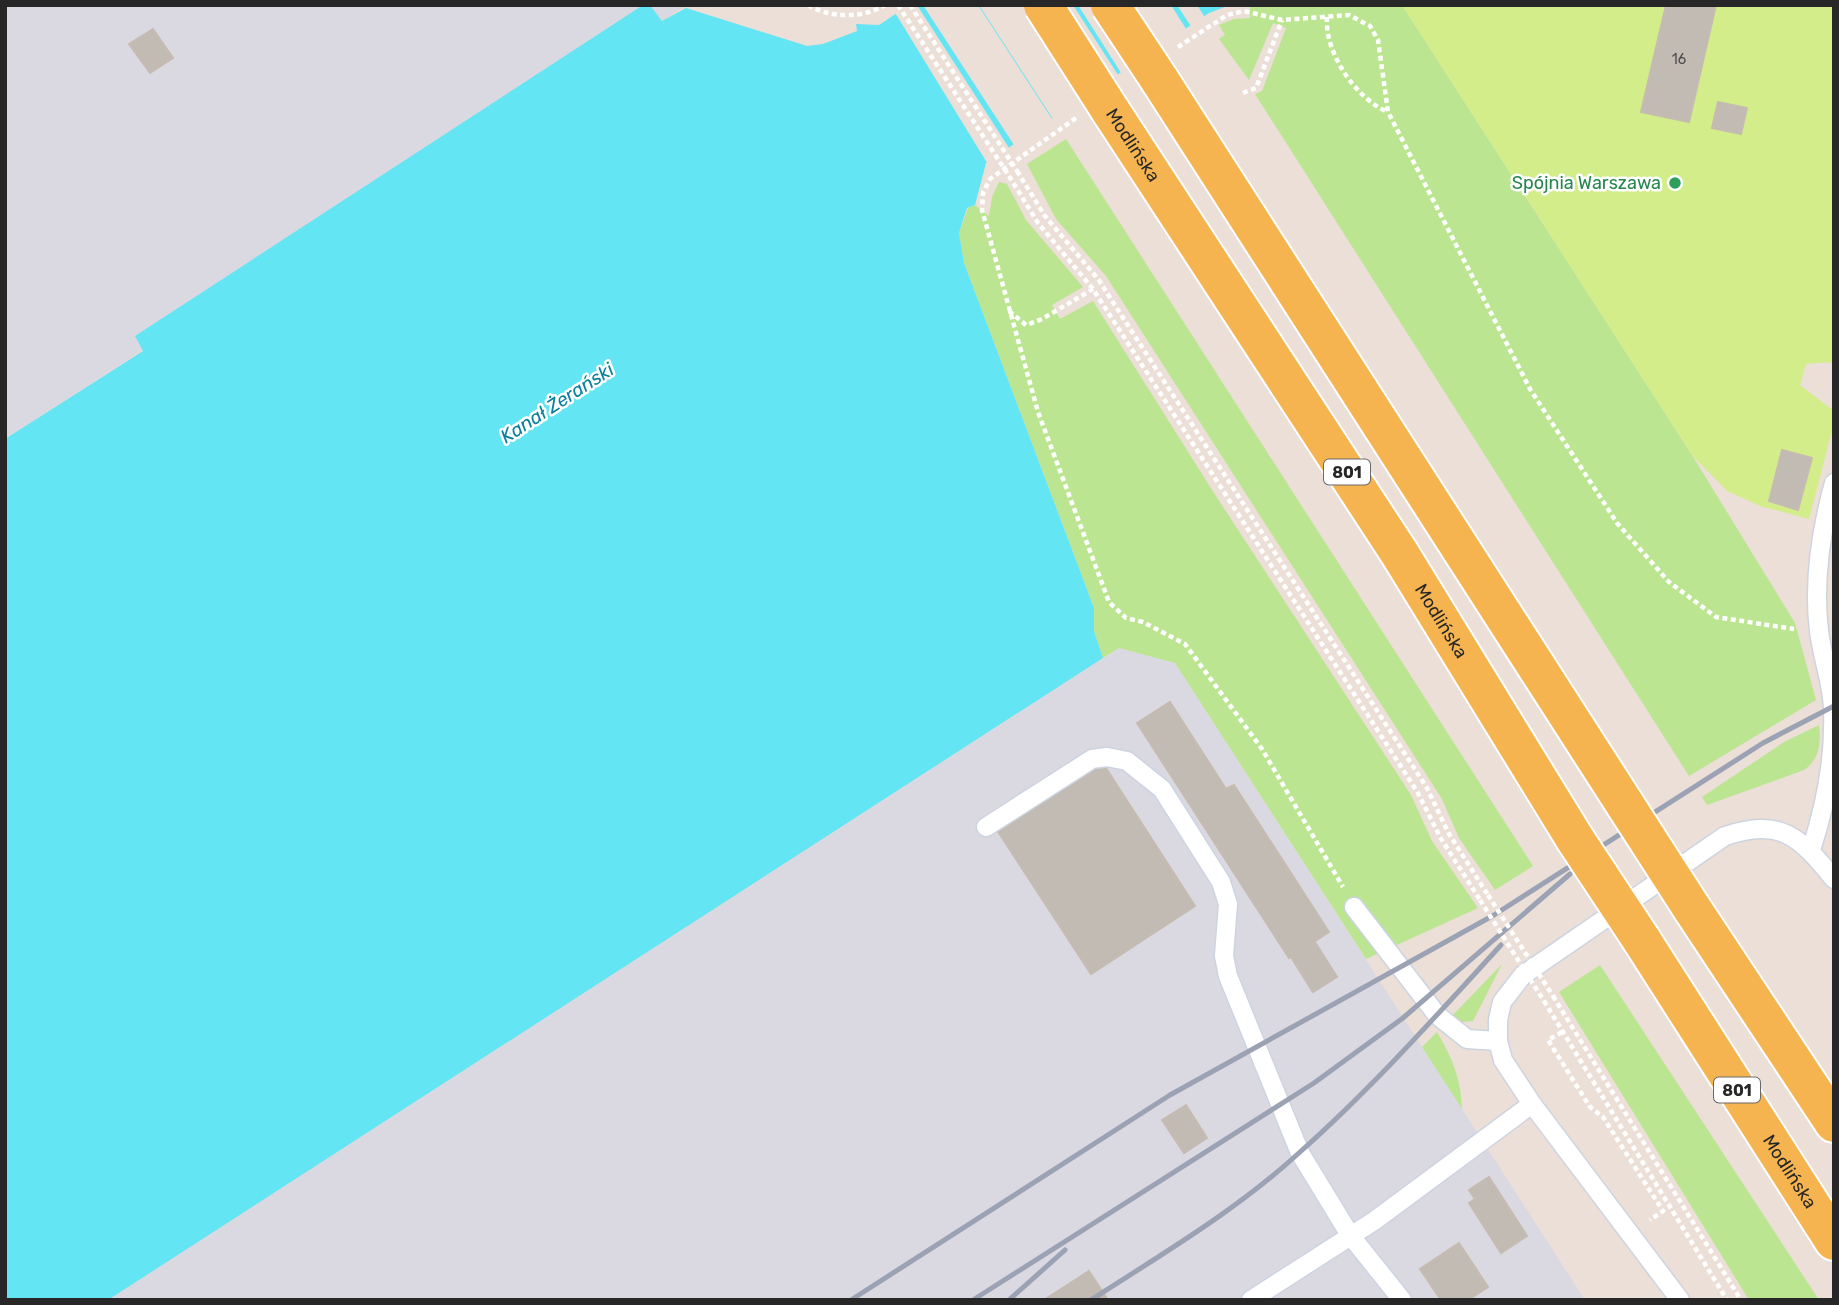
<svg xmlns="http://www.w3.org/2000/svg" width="1839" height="1305" viewBox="0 0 1839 1305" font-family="Rubik,sans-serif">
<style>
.industrial{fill:#dad9e2}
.green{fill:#bbe590}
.pitch{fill:#d4ed8b}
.water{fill:#64e5f3}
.pier{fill:#ebdfd7}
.building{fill:#c2bbb4;stroke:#c6bbb1;stroke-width:2}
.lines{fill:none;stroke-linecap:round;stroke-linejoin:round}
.lane-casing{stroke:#cdd4e1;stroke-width:21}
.primary-casing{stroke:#fff;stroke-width:42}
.path{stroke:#fff;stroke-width:4.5;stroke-dasharray:5 3.5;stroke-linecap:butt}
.lane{stroke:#fff;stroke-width:18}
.primary{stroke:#f6b451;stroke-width:38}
.rail{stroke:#9aa2b3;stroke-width:5}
.primary-bridge-casing{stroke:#fff;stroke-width:42;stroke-linecap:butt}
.path-bridge{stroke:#fff;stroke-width:4.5;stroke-dasharray:5 3.5;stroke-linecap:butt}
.primary-bridge{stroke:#f6b451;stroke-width:38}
.leisure-dot{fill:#2e9e5b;stroke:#fff;stroke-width:2.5}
.labels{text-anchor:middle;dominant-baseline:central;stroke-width:5;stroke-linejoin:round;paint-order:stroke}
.number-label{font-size:14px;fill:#4e4c4a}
.shield{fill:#fff;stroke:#686868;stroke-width:2}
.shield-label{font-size:16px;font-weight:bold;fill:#272727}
.street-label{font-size:18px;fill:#272727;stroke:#fff}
.leisure-label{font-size:18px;fill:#27864d;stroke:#fff;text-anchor:end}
.water-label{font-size:19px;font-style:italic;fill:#07819b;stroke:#fff}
</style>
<rect width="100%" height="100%" fill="#ebdfd7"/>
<path class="industrial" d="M 5,5 L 643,5 L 136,336 L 143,350 L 5,439 Z
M 650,5 L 687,5 L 662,21 Z
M 1119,648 L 1175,663 L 1585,1300 L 108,1300 Z"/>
<path class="green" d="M 1250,5 L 1402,5 L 1692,455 L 1795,623 L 1816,700 L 1689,776 L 1255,94 L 1262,91 L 1286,28 L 1273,23 L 1249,80 L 1219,39 L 1225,35 L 1219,25 L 1234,19 L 1250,18 Z
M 1066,139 L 1533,866 L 1495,890 L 1459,838 L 1442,799 L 1106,276 L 1056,219 L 1027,164 Z
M 999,182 L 1007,184 L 1026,220 L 1083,287 L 1052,305 L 1060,319 L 1093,301 L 1214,493 L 1411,795 L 1432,841 L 1478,908 L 1366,959 L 1175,663 L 1119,648 L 1103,658 L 1094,631 L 1094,608 L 964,263 L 959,233 L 968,208 L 975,205 L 989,216 L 992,197 Z
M 1819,725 C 1821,743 1820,759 1804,770 L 1707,805 L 1702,797 L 1784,742 Z
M 1502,964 L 1473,1021 L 1461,1022 L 1452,1016 Z
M 1600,965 L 1819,1300 L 1749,1300 L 1559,992 Z
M 1437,1032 C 1452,1058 1461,1078 1462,1109 L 1422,1047 Z"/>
<path class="pitch" d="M 1402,5 L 1834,5 L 1834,362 L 1806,364 L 1800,385 L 1834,411 L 1834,423 L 1809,519 L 1760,506 L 1727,491 L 1692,455 Z"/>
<path class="water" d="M 643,5 L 650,5 L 662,21 L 686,8 L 807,46 L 823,44 L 857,31 L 856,24 L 879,25 L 909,5 L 1230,5 L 1209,13 L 986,163 L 975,205 L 967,208 L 959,233 L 964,263 L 1094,608 L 1094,631 L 1103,658 L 108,1300 L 5,1300 L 5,439 L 143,351 L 135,336 Z"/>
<path class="pier" d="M 903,5 L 917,5 L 1011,151 L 989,166 L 894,11 Z
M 923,5 L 978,5 L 1054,122 L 1016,148 Z
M 979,5 L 1073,5 L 1120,78 L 1055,122 Z
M 1078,5 L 1171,5 L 1188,32 L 1123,76 Z
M 1177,5 L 1197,5 L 1206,19 L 1192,28 Z"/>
<path class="building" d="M 1666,5 L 1716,5 L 1689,122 L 1641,112 Z
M 153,29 L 173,58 L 150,73 L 129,44 Z
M 1718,102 L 1747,108 L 1741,134 L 1712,128 Z
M 1782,450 L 1812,458 L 1798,510 L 1769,501 Z
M 1170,702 L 1226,789 L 1234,785 L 1329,932 L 1289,958 L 1137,723 Z
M 1102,762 L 1195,906 L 1091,974 L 997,830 Z
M 1315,942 L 1337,977 L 1313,992 L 1291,957 Z
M 1186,1105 L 1207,1138 L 1184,1153 L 1162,1120 Z
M 1489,1177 L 1527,1236 L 1501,1253 L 1469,1203 L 1475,1199 L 1469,1190 Z
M 1459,1243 L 1488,1287 L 1468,1300 L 1441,1300 L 1420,1269 Z
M 1089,1271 L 1108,1300 L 1044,1300 Z"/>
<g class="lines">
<g class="lane-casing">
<path id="lane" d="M 986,827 L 1092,759 L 1107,757 L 1127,761 L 1162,789 L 1221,882 L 1228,904 L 1224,956 L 1228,976 L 1300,1153 L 1350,1235 L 1402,1300
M 1811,850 C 1826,804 1835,759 1833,709 C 1832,682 1822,657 1819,631 C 1813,582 1821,530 1834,483
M 1354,907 L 1437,1015 L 1467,1039 L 1498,1041
M 1251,1300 L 1374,1221 L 1532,1104
M 1680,1300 L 1532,1104 L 1503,1060 L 1498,1041 L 1498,1020 L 1502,1002 L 1523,975 L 1725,836 C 1781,818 1799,836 1834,879"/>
</g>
<g class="primary-casing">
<g id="primary">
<path d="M 1159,79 L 1626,806"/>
<path id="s1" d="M 1110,110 L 1400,554 L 1575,839"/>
<path d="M 1691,907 L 1834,1123"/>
<path id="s2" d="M 1641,939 L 1834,1241"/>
</g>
</g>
<path class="path" d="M 808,5 C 830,18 862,19 885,5
M 1327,17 C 1324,52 1356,99 1388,112
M 1178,47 L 1227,15 L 1244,11 L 1282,20 L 1349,15 L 1370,26 L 1378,40 L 1388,112 L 1530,389 L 1617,523 L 1669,582 L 1716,617 L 1794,629
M 1243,93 L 1256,88 L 1282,20
M 1076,118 L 990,179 L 983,193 L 982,210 L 1038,412 L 1109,602 L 1126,618 L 1143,622 L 1185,644 L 1262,749 L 1343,887
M 1017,171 L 1045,216 L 1098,279 L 1427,788 L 1449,834 L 1488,895
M 1009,176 L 1038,223 L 1093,289 L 1418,793 L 1440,837 L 1480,900
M 1009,311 L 1026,325 L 1042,319 L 1093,289
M 1553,996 L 1741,1300
M 1544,1001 L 1727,1300
M 1562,1032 L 1548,1040 L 1590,1107 L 1603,1117 L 1663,1211 L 1650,1220"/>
<use href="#lane" class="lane"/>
<use href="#primary" class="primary"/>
<path class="rail" d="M 851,1300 L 1170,1095 L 1494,915 L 1763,743 L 1834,706
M 973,1300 L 1314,1083 L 1403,1018 L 1570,874
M 1009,1300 L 1065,1250
M 1091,1300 C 1162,1254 1237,1210 1300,1152 C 1372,1088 1436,1016 1501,945"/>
<g class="primary-bridge-casing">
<path id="primary-bridge" d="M 1043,5 L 1110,110
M 1110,5 L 1159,79
M 1626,806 L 1691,907
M 1575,839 L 1641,939"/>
</g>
<path class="path-bridge" d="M 898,5 L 1009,176
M 910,5 L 1017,171
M 1488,895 L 1553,996
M 1480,900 L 1544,1001"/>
<use href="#primary-bridge" class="primary-bridge"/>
</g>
<circle class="leisure-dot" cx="1675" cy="183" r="7"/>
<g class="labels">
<g class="number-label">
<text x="1679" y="59">16</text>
</g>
<g class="shield">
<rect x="1324" y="459.5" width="46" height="25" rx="5"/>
<rect x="1714" y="1077.5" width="46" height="25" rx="5"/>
</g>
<g class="shield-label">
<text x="1347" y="472">801</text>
<text x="1737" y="1090">801</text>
</g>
<g class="street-label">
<text stroke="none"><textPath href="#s1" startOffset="42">Modlińska</textPath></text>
<text stroke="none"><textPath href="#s1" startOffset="609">Modlińska</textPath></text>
<text stroke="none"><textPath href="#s2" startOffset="276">Modlińska</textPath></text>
</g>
<g class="leisure-label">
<text x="1661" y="183">Spójnia Warszawa</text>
</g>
<g class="water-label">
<text transform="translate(557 403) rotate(-33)">Kanał Żerański</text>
</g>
</g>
<rect width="1839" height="1305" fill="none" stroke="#272727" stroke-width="14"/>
</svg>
